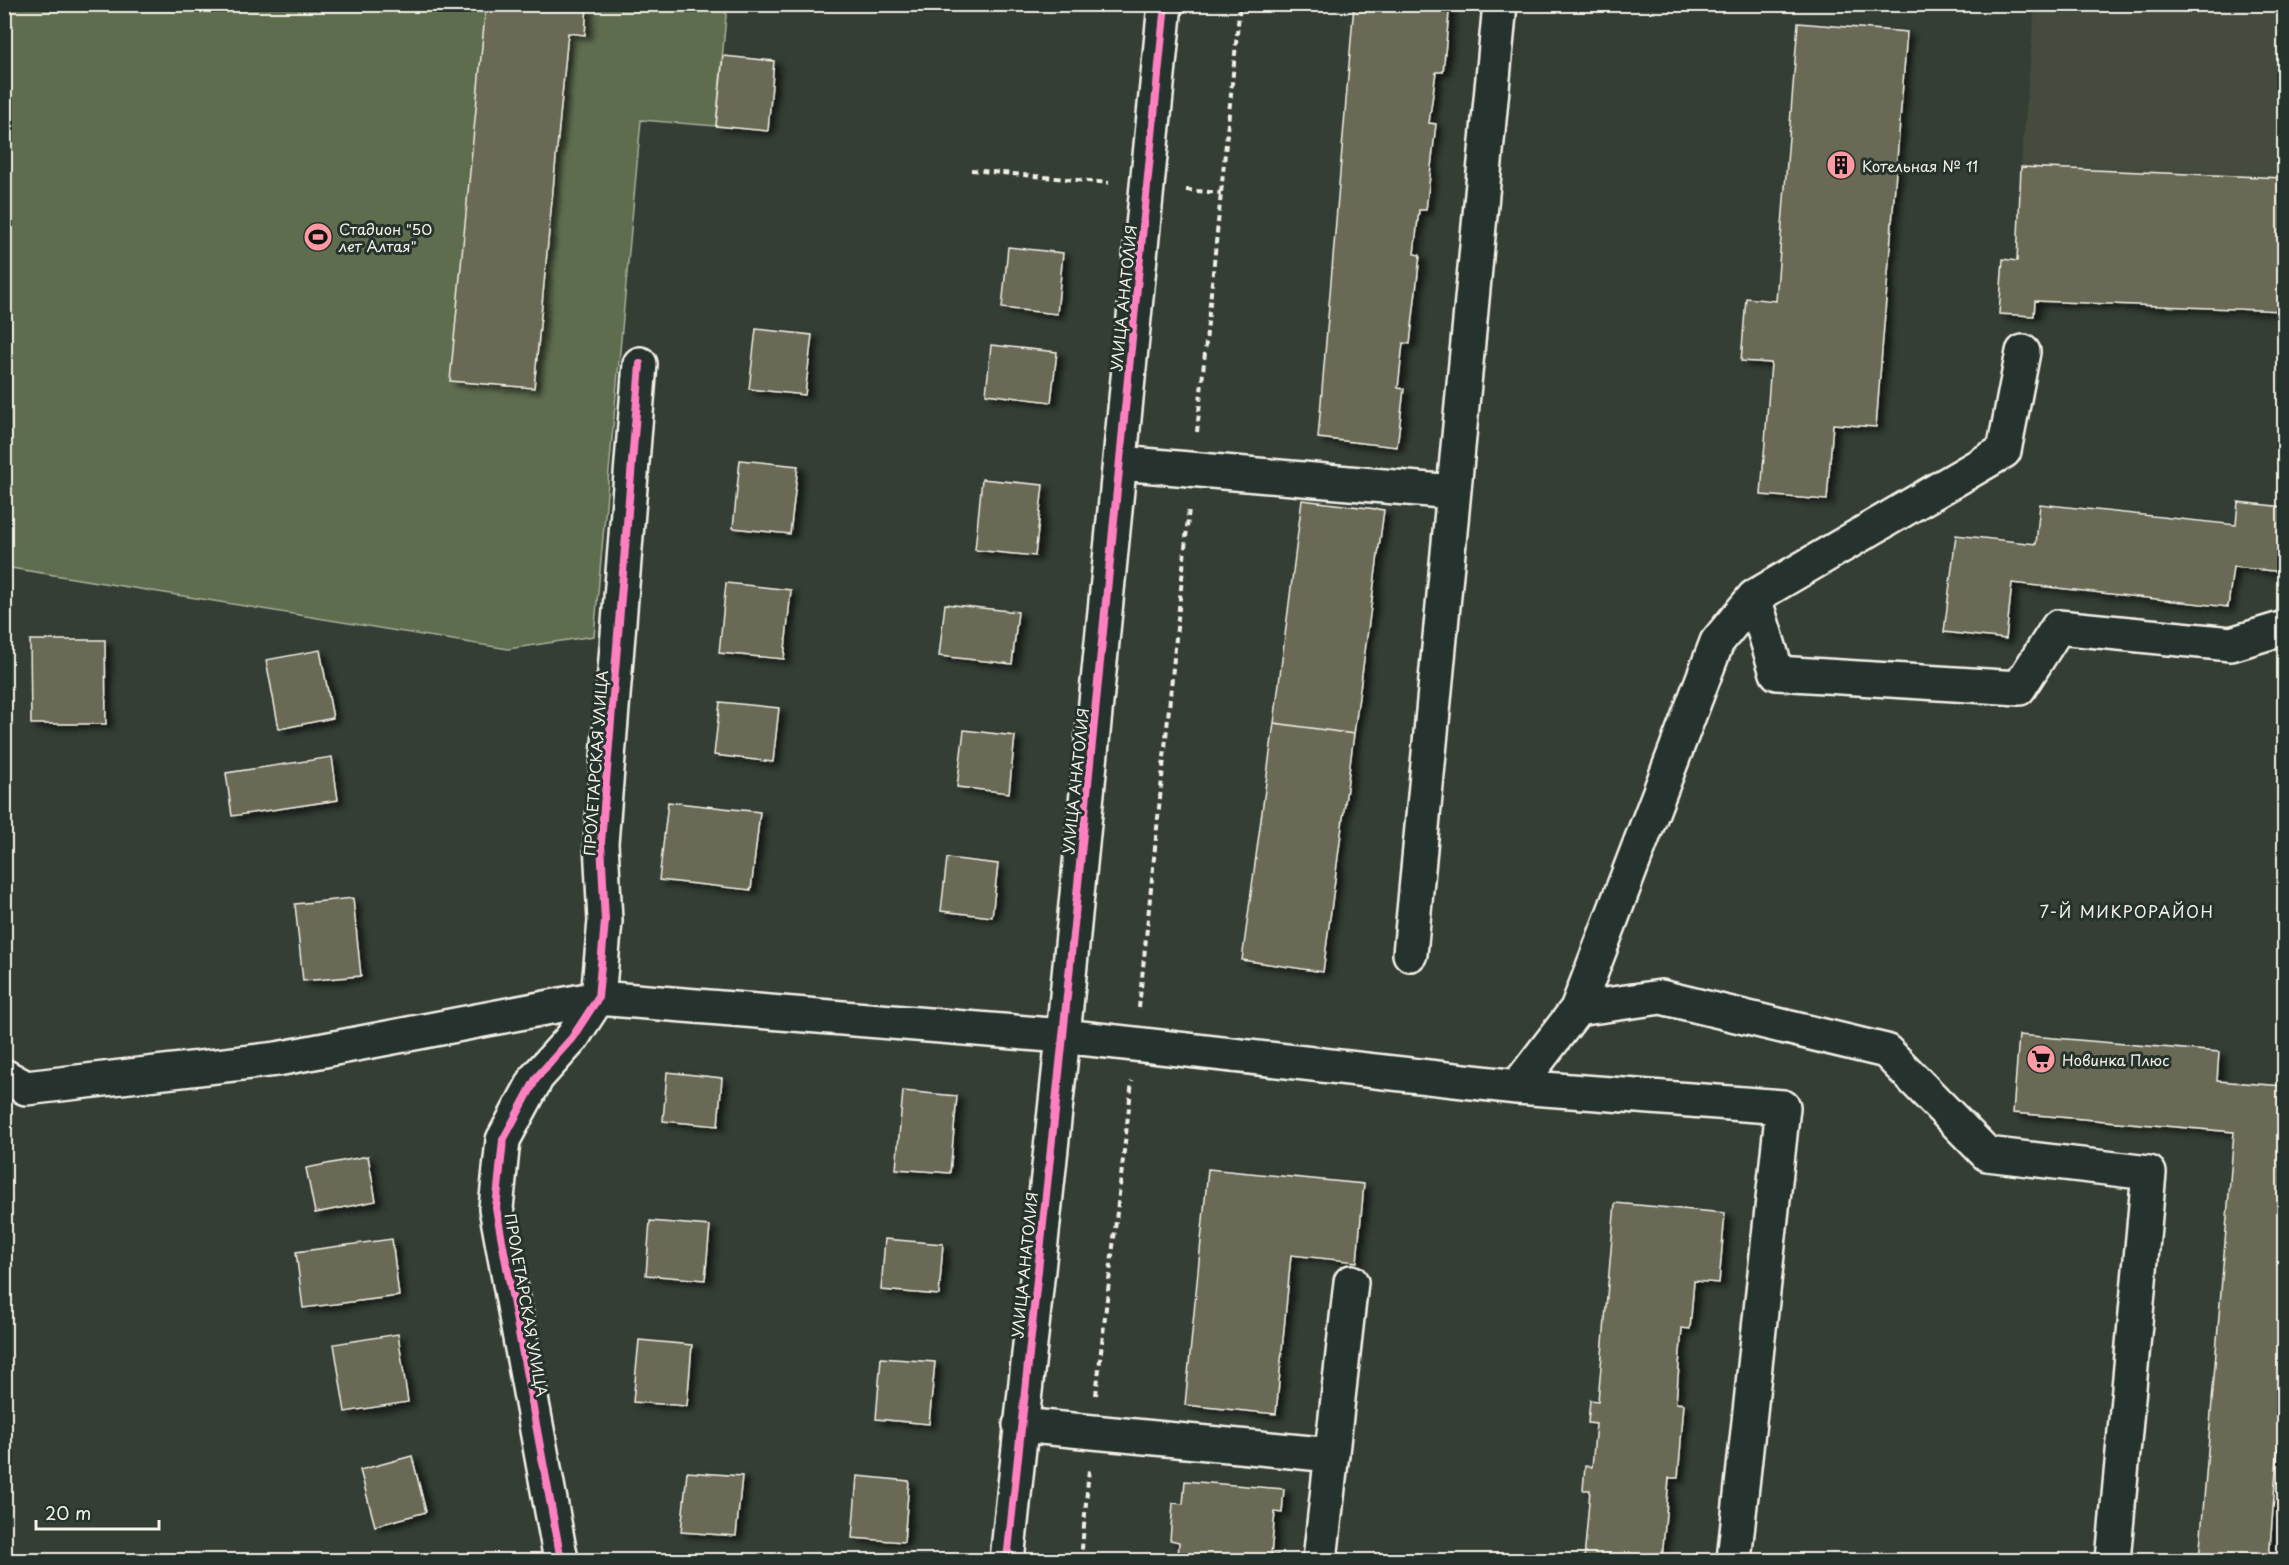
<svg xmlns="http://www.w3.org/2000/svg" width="2289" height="1565" viewBox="0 0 2289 1565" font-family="'Playpen Sans',sans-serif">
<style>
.built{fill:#444b3e}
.green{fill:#5e6d4f;stroke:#a9af9c;stroke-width:1.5}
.building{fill:#6a6954;stroke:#f4f1e8;stroke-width:1.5;filter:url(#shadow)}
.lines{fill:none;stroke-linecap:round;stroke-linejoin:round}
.minor-casing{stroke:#f4f1e8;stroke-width:38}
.path{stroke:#f4f1e8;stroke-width:4;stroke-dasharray:6 4.5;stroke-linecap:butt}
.minor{stroke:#26332d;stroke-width:33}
.cycleway-casing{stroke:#26332d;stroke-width:11}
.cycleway{stroke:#ff80c0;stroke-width:8}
.labels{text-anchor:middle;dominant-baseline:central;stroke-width:6;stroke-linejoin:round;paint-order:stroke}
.poi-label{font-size:15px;fill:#f4f1e8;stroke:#26332d;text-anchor:start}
.street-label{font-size:15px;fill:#f4f1e8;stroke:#26332d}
.neighbourhood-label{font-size:16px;letter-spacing:1.5px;fill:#f4f1e8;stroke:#26332d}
</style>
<defs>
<filter id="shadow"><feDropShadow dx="6" dy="4" stdDeviation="3" flood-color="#0009"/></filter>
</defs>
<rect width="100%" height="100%" fill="#343e35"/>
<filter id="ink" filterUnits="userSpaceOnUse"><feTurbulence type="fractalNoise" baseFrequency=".0167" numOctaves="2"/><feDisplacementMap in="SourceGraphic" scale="12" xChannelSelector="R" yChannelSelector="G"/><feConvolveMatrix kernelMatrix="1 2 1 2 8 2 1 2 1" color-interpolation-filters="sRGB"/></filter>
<g filter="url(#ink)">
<path class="built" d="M 2035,5 L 2284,5 L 2284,178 L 2021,167 Z"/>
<path class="green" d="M 4,5 L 727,5 L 716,126 L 641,120 L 594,636 L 508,649 L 5,567 Z"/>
<path class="building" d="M 486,4 L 587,4 L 585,35 L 568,33 L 534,388 L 450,381 Z
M 1354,4 L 1450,4 L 1443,72 L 1436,72 L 1429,123 L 1436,124 L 1426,210 L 1419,210 L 1414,254 L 1420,255 L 1410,344 L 1403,343 L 1398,388 L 1404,389 L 1397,447 L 1318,438 Z
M 1798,23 L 1907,32 L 1876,427 L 1833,424 L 1827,500 L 1761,495 L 1771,363 L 1741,361 L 1746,298 L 1776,301 Z
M 723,56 L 774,61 L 768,131 L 716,126 Z
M 2021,167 L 2284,178 L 2284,311 L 2035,301 L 2034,316 L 1999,314 L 2003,259 L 2017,261 Z
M 1008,247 L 1063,253 L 1057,314 L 1002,308 Z
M 756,329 L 812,335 L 805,395 L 749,389 Z
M 991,345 L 1057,352 L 1051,402 L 986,394 Z
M 740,460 L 798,466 L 790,534 L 733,528 Z
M 982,479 L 1043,485 L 1035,556 L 975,550 Z
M 1302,500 L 1384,510 L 1354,734 L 1274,723 Z
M 2238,502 L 2284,507 L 2284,572 L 2233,567 L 2228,607 L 2012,583 L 2006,639 L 1944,632 L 1956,535 L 2036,544 L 2040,504 L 2236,525 Z
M 726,583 L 791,590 L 784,659 L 719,653 Z
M 945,604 L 1018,612 L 1012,664 L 939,656 Z
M 30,640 L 105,640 L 106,724 L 31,724 Z
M 320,650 L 333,718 L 279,729 L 266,660 Z
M 720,702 L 779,708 L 773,762 L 714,755 Z
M 1274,723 L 1354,734 L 1323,972 L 1242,960 Z
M 964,730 L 1015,736 L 1009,793 L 957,787 Z
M 332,757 L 338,800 L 232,816 L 226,773 Z
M 668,802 L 760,812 L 751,890 L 659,880 Z
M 947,858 L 998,864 L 992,917 L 941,911 Z
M 353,898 L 361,976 L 303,981 L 295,904 Z
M 2019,1035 L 2219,1052 L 2217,1081 L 2284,1086 L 2284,1368 L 2269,1560 L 2199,1560 L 2234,1132 L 2013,1113 Z
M 667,1072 L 722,1078 L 718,1126 L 663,1121 Z
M 903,1091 L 957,1096 L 950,1173 L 896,1169 Z
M 368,1156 L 376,1201 L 315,1213 L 306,1168 Z
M 1208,1169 L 1364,1184 L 1357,1262 L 1291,1255 L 1276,1414 L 1185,1405 Z
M 1615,1203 L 1725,1213 L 1719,1283 L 1694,1281 L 1690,1329 L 1682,1328 L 1676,1403 L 1684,1404 L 1678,1478 L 1669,1478 L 1662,1560 L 1584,1560 L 1590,1490 L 1583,1490 L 1585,1466 L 1592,1467 L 1596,1424 L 1588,1423 L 1590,1400 L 1598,1401 Z
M 650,1221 L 710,1226 L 705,1280 L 646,1275 Z
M 392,1239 L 399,1296 L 303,1308 L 296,1252 Z
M 885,1239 L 943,1244 L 939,1295 L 881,1290 Z
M 398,1334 L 408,1402 L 345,1412 L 334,1344 Z
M 639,1340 L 692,1345 L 687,1406 L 633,1402 Z
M 881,1358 L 935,1362 L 929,1424 L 876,1419 Z
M 412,1456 L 426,1512 L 375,1526 L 360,1470 Z
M 687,1472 L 742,1476 L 736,1536 L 681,1532 Z
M 857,1476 L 909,1481 L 904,1542 L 852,1538 Z
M 1185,1481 L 1284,1489 L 1282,1513 L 1275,1512 L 1271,1555 L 1278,1555 L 1278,1560 L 1178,1560 L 1179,1542 L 1170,1540 L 1173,1503 L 1183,1504 Z"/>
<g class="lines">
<g class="minor-casing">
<path id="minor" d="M 1120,463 L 1453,492
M 1754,597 L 1777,673 L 2019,688 L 2058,627 L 2231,644 L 2284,628
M 1410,954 L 1500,4
M 1577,1009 L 1661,997 L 1886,1051 L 1987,1154 L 2149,1173 L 2113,1560
M 4,1076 L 26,1088 L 277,1059 L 598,998 L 1063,1036 L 1517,1087 L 1783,1107 L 1734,1560
M 1517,1087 L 1577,1009 L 1717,642 L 1754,597 L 2004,451 L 2023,352
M 1020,1425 L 1332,1455
M 561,1560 L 496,1208 L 503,1140 L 537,1077 L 572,1038 L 598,998 L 605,921 L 601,843 L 640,364
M 1007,1560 L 1063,1036 L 1165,4
M 1320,1560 L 1351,1282"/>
</g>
<path class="path" d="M 971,170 L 1109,183
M 1186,190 L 1221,193
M 1197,432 L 1240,4
M 1139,1008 L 1189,508
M 1096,1395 L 1132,1081
M 1081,1560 L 1089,1469"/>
<use href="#minor" class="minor"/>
<g class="cycleway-casing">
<path id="cycleway" d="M 561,1560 L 496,1208 L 503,1140 L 537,1077 L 572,1038 L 598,998 L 605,921 L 601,843 L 640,364
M 1007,1560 L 1063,1036 L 1165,4"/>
</g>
<use href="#cycleway" class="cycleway"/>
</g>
</g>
<defs>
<g id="building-disc" transform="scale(1.5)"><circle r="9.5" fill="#ff9aa2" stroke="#26332d"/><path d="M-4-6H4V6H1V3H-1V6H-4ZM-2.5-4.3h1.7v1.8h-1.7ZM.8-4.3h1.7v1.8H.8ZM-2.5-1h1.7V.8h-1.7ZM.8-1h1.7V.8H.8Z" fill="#111"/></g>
<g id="stadium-disc" transform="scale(1.5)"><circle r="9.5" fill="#ff9aa2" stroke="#26332d"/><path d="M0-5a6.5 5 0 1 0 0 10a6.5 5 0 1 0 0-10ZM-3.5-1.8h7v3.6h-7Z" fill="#111"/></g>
<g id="supermarket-disc" transform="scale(1.5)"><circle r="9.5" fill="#ff9aa2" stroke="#26332d"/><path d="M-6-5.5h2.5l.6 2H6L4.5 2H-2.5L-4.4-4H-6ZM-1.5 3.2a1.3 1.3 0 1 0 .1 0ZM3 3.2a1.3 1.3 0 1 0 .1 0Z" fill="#111"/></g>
</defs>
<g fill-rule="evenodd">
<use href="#building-disc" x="1841" y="165"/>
<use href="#stadium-disc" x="318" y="237"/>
<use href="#supermarket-disc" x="2041" y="1059"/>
</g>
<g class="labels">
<g class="poi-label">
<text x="1862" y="165">Котельная № 11</text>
<text x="339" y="228">Стадион "50<tspan x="339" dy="17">лет Алтая"</tspan></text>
<text x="2062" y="1059">Новинка Плюс</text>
</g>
<g class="street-label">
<text transform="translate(1123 298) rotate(-84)">УЛИЦА АНАТОЛИЯ</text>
<text transform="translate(595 763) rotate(-86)">ПРОЛЕТАРСКАЯ УЛИЦА</text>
<text transform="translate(1075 781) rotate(-84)">УЛИЦА АНАТОЛИЯ</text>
<text transform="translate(1024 1265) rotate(-84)">УЛИЦА АНАТОЛИЯ</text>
<text transform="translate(527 1305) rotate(80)">ПРОЛЕТАРСКАЯ УЛИЦА</text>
</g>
<g class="neighbourhood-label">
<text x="2127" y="911">7-Й МИКРОРАЙОН</text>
</g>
</g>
<rect width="2289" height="1565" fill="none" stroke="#26332d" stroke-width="24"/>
<rect x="12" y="12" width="2265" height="1541" fill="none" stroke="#f4f1e8" stroke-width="2" filter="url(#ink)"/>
<path d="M36 1520v9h123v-9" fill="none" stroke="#f4f1e8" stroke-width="3"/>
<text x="45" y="1520" font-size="18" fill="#f4f1e8" stroke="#26332d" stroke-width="4.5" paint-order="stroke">20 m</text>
</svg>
